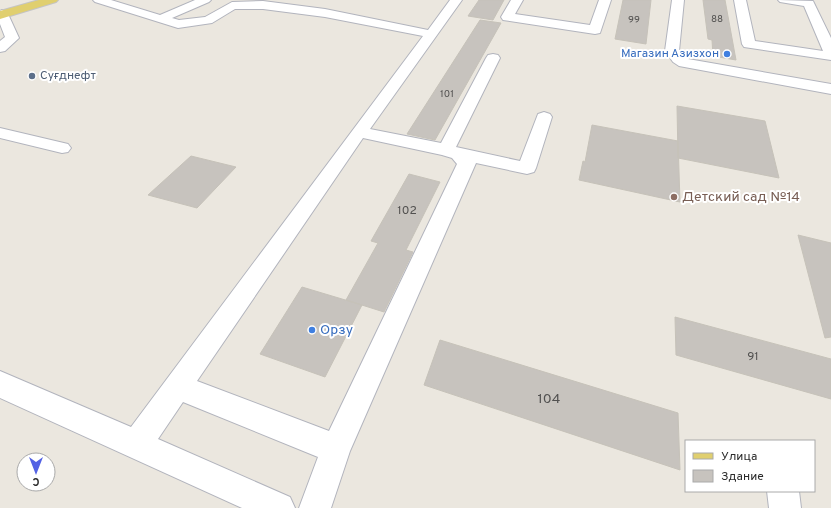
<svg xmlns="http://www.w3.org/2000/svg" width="831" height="508" viewBox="0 0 831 508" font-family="Overpass,sans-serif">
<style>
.building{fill:#c7c3be;stroke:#c6c2b9}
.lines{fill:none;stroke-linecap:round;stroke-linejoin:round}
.minor-casing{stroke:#b2b4bd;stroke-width:2}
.major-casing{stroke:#c4c4c4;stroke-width:2}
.minor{fill:#fff;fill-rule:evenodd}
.major{fill:#e0cf6f;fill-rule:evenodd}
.shop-dot{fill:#3f7fe0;stroke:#fff;stroke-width:1.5}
.service-dot{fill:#5c6f8a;stroke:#fff;stroke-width:1.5}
.education-dot{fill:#8d6e63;stroke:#fff;stroke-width:1.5}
.labels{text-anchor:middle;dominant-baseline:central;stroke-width:4;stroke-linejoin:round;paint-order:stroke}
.far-number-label{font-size:10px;fill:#525150}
.far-shop-label{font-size:12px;fill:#366cbe;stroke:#fff;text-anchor:end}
.far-service-label{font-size:12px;fill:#4e5e75;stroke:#fff;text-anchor:start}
.number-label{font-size:12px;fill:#525150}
.education-label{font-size:14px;fill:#785e54;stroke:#fff;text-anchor:start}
.shop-label{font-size:14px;fill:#366cbe;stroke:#fff;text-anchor:start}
.near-number-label{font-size:14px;fill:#525150}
</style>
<rect width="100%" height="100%" fill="#ebe7df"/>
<path class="building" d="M 479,0 L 504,0 L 493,20 L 468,16 Z
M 623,0 L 651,0 L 646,44 L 615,39 Z
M 703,0 L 725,0 L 736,60 L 713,56 L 712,40 L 708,39 Z
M 480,20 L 501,23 L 435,140 L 407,134 Z
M 677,106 L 765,121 L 779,178 L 678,158 Z
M 592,125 L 678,141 L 680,202 L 579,180 L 583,161 L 585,162 Z
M 191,156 L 236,167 L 197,208 L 148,195 Z
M 409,174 L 440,182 L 406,250 L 413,252 L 384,312 L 346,300 L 378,243 L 371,241 Z
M 798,235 L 831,243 L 831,337 L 825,338 Z
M 302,287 L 362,305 L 325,377 L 260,354 Z
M 675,317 L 831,359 L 831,399 L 676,355 Z
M 440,340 L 678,413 L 680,470 L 424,385 Z"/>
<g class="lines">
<g class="minor-casing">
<path id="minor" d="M 93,0 L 111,0 L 160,15 L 195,0 L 211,0 L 209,2 L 172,18 L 179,20 L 205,17 L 232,2 L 263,1 L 325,9 L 428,30 L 450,0 L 462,0 L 370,129 L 441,143 L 486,58 L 488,55 L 493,54 L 498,55 L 500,58 L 456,147 L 520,161 L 538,114 L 544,112 L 550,114 L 552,117 L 536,168 L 534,172 L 527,174 L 476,163 L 350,451 L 331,508 L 299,508 L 318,457 L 183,402 L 158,439 L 290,497 L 295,508 L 242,508 L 0,398 L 0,371 L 131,427 L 423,36 L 325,17 L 263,9 L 235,9 L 212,23 L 178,28 L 95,2 ZM 363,138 L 442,155 L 452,158 L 457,164 L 329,431 L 197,381 Z
M 511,0 L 523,0 L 515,14 L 590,25 L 599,0 L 611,0 L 600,33 L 595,34 L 503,20 L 501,17 Z
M 672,0 L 684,0 L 679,51 L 688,59 L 831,84 L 831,94 L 679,66 L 673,62 L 665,51 Z
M 734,0 L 746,0 L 755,41 L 823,51 L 804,6 L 780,2 L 778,0 L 813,1 L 831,38 L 831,60 L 744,47 L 742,44 Z
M 2,10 L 6,11 L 8,14 L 19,38 L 5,51 L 0,52 L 0,41 L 5,37 L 0,24 L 0,11 Z
M 0,128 L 68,144 L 71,148 L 68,152 L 62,153 L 0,138 Z
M 767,491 L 799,491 L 801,508 L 769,508 Z"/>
</g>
<g class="major-casing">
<path id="major" d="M 39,0 L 58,0 L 56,2 L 0,19 L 0,11 Z"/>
</g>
<use href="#minor" class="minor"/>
<use href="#major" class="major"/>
</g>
<g class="shop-dot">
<circle cx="727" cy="54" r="4"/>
<circle cx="312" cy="330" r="4"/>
</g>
<circle class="service-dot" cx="32" cy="76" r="4"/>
<circle class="education-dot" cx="674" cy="197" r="4"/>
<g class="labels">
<g class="far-number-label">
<text x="717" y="19">88</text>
<text x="634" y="20">99</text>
<text x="447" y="94">101</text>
</g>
<g class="far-shop-label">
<text x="719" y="54">Магазин Азизхон</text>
</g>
<g class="far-service-label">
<text x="40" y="76">Суғднефт</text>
</g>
<g class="number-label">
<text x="407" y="211">102</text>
<text x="753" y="357">91</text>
</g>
<g class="education-label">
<text x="682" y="197">Детский сад №14</text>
</g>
<g class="shop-label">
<text x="320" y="330">Орзу</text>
</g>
<g class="near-number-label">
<text x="549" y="399">104</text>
</g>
</g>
<rect x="685" y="440" width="130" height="52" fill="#ffffff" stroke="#aaaaaa"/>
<rect x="693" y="453" width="20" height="6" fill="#e0cf6f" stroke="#aaaaaa"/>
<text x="721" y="460" font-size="12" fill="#2b2b2b">Улица</text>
<rect x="693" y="470" width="20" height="12" fill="#c7c3be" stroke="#aaaaaa"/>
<text x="721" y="480" font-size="12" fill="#2b2b2b">Здание</text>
<g transform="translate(36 472) rotate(180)"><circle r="19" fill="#ffffff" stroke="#aaaaaa"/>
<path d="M0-3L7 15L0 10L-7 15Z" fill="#5362e4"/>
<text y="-6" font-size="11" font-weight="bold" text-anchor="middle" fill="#2b2b2b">С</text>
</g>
</svg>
